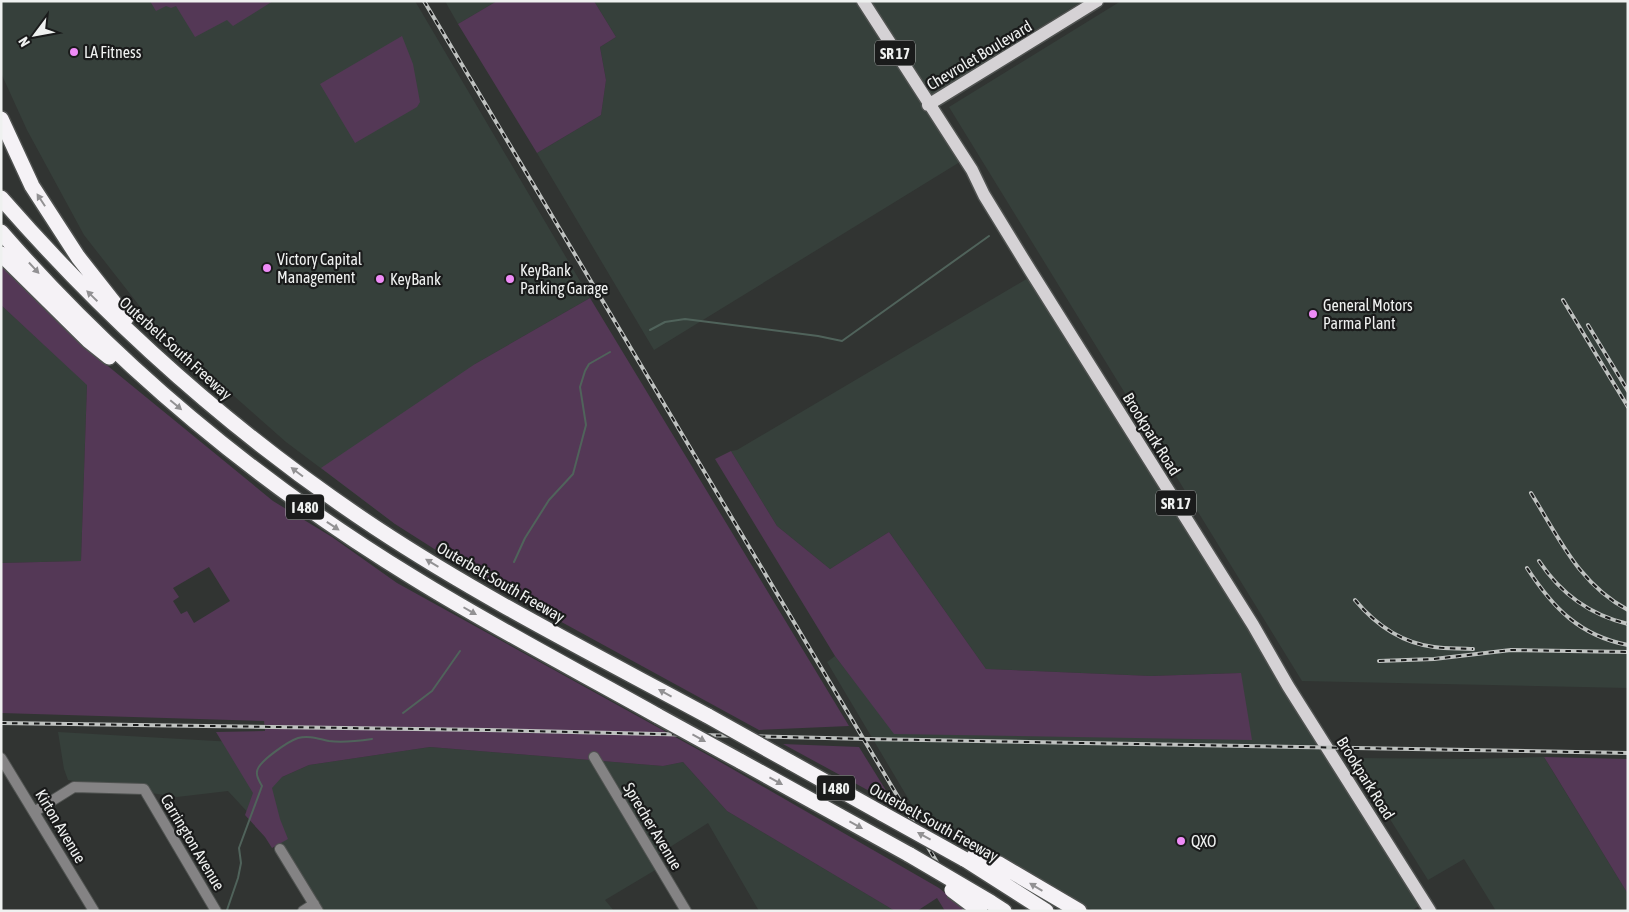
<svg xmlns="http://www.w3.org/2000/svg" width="1629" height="912" viewBox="0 0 1629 912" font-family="'Asap Condensed',sans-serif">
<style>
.built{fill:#36403b}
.green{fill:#543856;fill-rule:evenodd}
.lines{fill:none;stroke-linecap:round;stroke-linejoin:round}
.stream{stroke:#50635b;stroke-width:2}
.minor-casing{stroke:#4f5250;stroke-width:12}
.major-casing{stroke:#4f5250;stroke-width:15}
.highway-casing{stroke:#4f5250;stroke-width:18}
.minor{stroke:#848384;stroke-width:10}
.major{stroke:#d5d2d5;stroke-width:12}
.highway{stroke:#f5f2f6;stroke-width:15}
.rail-casing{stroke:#bfc2c0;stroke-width:4}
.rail{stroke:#1a1b1b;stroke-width:2;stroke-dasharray:5.5;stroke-linecap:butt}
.highway-bridge-casing{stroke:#4f5250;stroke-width:18;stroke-linecap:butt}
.highway-bridge{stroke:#f5f2f6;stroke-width:15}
.oneway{fill:#929193}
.poi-dot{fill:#ef8bf7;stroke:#1a1b1b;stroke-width:2}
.labels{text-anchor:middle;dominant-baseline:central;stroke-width:4.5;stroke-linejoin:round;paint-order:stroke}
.shield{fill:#1a1b1b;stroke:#afb1b0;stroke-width:1}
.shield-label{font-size:15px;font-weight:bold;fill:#eff1f0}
.poi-label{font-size:16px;fill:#eff1f0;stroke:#1a1b1b;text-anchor:start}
.street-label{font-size:16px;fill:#eff1f0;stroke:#1a1b1b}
</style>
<rect width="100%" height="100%" fill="#313432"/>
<path class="built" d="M 1,1 L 415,1 L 590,298 L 475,364 L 395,524 L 286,442 L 156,327 L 84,235 L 27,130 L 1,73 Z
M 445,1 L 497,1 L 458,24 Z
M 594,1 L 1082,1 L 929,96 L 968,157 L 654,350 L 537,153 L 601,115 L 606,80 L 600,47 L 616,37 Z
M 1121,1 L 1628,1 L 1628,688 L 1302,681 L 949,107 Z
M 1030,277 L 1419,906 L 1411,911 L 1094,911 L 1078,904 L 918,815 L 827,662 L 835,656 L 895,734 L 1241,673 L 1151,676 L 986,669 L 889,532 L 830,569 L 777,526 L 731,451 L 737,450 Z
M 1,305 L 87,384 L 81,561 L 1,563 Z
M 58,732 L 268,744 L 282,777 L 309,765 L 430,747 L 663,766 L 683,762 L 727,811 L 895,911 L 759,911 L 708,823 L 659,854 L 657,869 L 605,900 L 614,911 L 318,911 L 285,857 L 253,818 L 228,791 L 177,797 L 68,780 L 64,769 Z
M 1544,757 L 1628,894 L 1628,911 L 1496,911 L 1464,859 L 1428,880 L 1355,763 L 1355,758 L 1472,759 Z"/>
<path class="green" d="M 150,1 L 273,1 L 233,26 L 227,20 L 195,37 L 176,6 L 171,8 L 166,6 L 156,11 Z
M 497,1 L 594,1 L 616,37 L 600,47 L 606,80 L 601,115 L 537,153 L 458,24 Z
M 402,36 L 413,64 L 420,102 L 417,107 L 355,143 L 320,84 Z
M 1,263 L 103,362 L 273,501 L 332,537 L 397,583 L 715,759 L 939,888 L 967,911 L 945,911 L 937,898 L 917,911 L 895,911 L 727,811 L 683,762 L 663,766 L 430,747 L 309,765 L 282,777 L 272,788 L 280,819 L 288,839 L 272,848 L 265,837 L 245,815 L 253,793 L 216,732 L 265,731 L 264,721 L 1,713 L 1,563 L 81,561 L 87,385 L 1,305 ZM 209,567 L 230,601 L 194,623 L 187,611 L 181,614 L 173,601 L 179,597 L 173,588 Z
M 590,298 L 849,726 L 759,730 L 472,573 L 395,524 L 321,468 L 475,364 Z
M 731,451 L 777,526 L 830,569 L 889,532 L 986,669 L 1151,676 L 1241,673 L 1252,740 L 894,734 L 835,656 L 715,459 Z
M 783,744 L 859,747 L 895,805 Z
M 1544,757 L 1628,759 L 1628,894 L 1554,773 Z"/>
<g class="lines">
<path class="stream" d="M 650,330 L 665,322 L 685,319 L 818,336 L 842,341 L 989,236
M 514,562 L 525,538 L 549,500 L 573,474 L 586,425 L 580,387 L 585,371 L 589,364 L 610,352
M 403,713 L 432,691 L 460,651
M 227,910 L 238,878 L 241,863 L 239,848 L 262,786 C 260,782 256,777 257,772 C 257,762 289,741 298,738 C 309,735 319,739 329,741 C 344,743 358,741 372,739"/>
<g class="minor-casing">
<path id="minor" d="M 594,757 L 686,911
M 1,758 L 94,911
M 34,812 L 74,787 L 144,789 L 216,911
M 280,849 L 318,911
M 303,911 L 314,904"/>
</g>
<g class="major-casing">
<path id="major" d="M 863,1 L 972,170 L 984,195 L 1030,270 L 1253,625 L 1288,686 L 1430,911
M 928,105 L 1097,1"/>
</g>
<g class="highway-casing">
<path id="highway" d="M 1,119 L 32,186 L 78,257 L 126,318
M 1,198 C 111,324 237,436 376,528 C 482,598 597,656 708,716
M 1,232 C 120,368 260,484 414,578 C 493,627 576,670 658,716
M 1,254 L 89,341 L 109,357
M 740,761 L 910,855
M 790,762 L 883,814
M 964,859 L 980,858 L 999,864 L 1079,911
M 966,860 L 1046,911
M 990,902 L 1004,911"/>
</g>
<use href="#minor" class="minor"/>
<use href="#major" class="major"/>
<use href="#highway" class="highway"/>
<g class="rail-casing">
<path id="rail" d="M 424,1 L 966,911
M 1563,300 L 1628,407
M 1588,325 L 1628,391
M 1531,493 C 1559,538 1579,584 1628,610
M 1539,561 C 1561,594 1590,615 1628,624
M 1527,568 C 1553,608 1580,636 1628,645
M 1355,600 C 1375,624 1402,643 1434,647 C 1447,649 1460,648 1473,649
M 1379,661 L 1434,659 L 1511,650 L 1628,652
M 1,723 L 486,730 L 867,739 L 1628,753"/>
</g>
<use href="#rail" class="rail"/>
<g class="highway-bridge-casing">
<path id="highway-bridge" d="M 658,716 L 740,761
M 708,716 L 790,762
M 883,814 L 964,859
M 910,855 L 990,902
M 952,890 L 980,911"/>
</g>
<use href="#highway-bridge" class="highway-bridge"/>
</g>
<defs><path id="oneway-solid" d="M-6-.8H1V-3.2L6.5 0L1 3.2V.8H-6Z" transform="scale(1.25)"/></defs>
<g class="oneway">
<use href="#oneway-solid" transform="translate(41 200) rotate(-123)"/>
<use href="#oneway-solid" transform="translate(34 268) rotate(47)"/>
<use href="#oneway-solid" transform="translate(92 296) rotate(-136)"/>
<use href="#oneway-solid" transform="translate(176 405) rotate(40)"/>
<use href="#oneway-solid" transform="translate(297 472) rotate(-143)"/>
<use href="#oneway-solid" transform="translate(333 526) rotate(34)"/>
<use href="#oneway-solid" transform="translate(432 563) rotate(-149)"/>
<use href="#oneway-solid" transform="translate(470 611) rotate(30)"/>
<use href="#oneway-solid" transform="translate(665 693) rotate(-151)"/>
<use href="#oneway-solid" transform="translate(699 738) rotate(29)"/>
<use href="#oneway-solid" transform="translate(776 781) rotate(29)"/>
<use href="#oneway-solid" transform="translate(856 825) rotate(29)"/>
<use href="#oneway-solid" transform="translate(924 836) rotate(-151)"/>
<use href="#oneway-solid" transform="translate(1036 887) rotate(-149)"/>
</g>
<g class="poi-dot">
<circle cx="74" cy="52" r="5"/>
<circle cx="267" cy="268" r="5"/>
<circle cx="380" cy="279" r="5"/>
<circle cx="510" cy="279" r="5"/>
<circle cx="1313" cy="314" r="5"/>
<circle cx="1181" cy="841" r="5"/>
</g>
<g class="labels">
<g class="shield">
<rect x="875" y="40.5" width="40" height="25" rx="4"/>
<rect x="1156" y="490.5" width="40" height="25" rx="4"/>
<rect x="286" y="494.5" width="38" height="25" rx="4"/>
<rect x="817" y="775.5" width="38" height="25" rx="4"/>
</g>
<g class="shield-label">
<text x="895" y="53">SR 17</text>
<text x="1176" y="503">SR 17</text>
<text x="305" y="507">I 480</text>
<text x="836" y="788">I 480</text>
</g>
<g class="poi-label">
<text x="84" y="52">LA Fitness</text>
<text x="277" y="259">Victory Capital<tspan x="277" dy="18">Management</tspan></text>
<text x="520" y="270">KeyBank<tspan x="520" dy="18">Parking Garage</tspan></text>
<text x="390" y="279">KeyBank</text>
<text x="1323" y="305">General Motors<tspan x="1323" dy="18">Parma Plant</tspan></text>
<text x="1191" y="841">QXO</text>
</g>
<g class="street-label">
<text transform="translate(979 55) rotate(-31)">Chevrolet Boulevard</text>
<text transform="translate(176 348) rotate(42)">Outerbelt South Freeway</text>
<text transform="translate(1152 434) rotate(58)">Brookpark Road</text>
<text transform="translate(501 582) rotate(30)">Outerbelt South Freeway</text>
<text transform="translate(1366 778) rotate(58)">Brookpark Road</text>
<text transform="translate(934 822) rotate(29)">Outerbelt South Freeway</text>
<text transform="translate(61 826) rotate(59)">Kirton Avenue</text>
<text transform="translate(653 826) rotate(59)">Sprecher Avenue</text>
<text transform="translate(193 842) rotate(59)">Carrington Avenue</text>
</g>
</g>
<rect width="1629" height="912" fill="none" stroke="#eff1f0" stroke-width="5"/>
<g transform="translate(35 35) rotate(238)" stroke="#1a1b1b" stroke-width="4" paint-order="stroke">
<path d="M0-4L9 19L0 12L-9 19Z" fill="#eff1f0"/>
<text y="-8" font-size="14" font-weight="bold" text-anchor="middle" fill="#eff1f0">N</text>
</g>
</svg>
